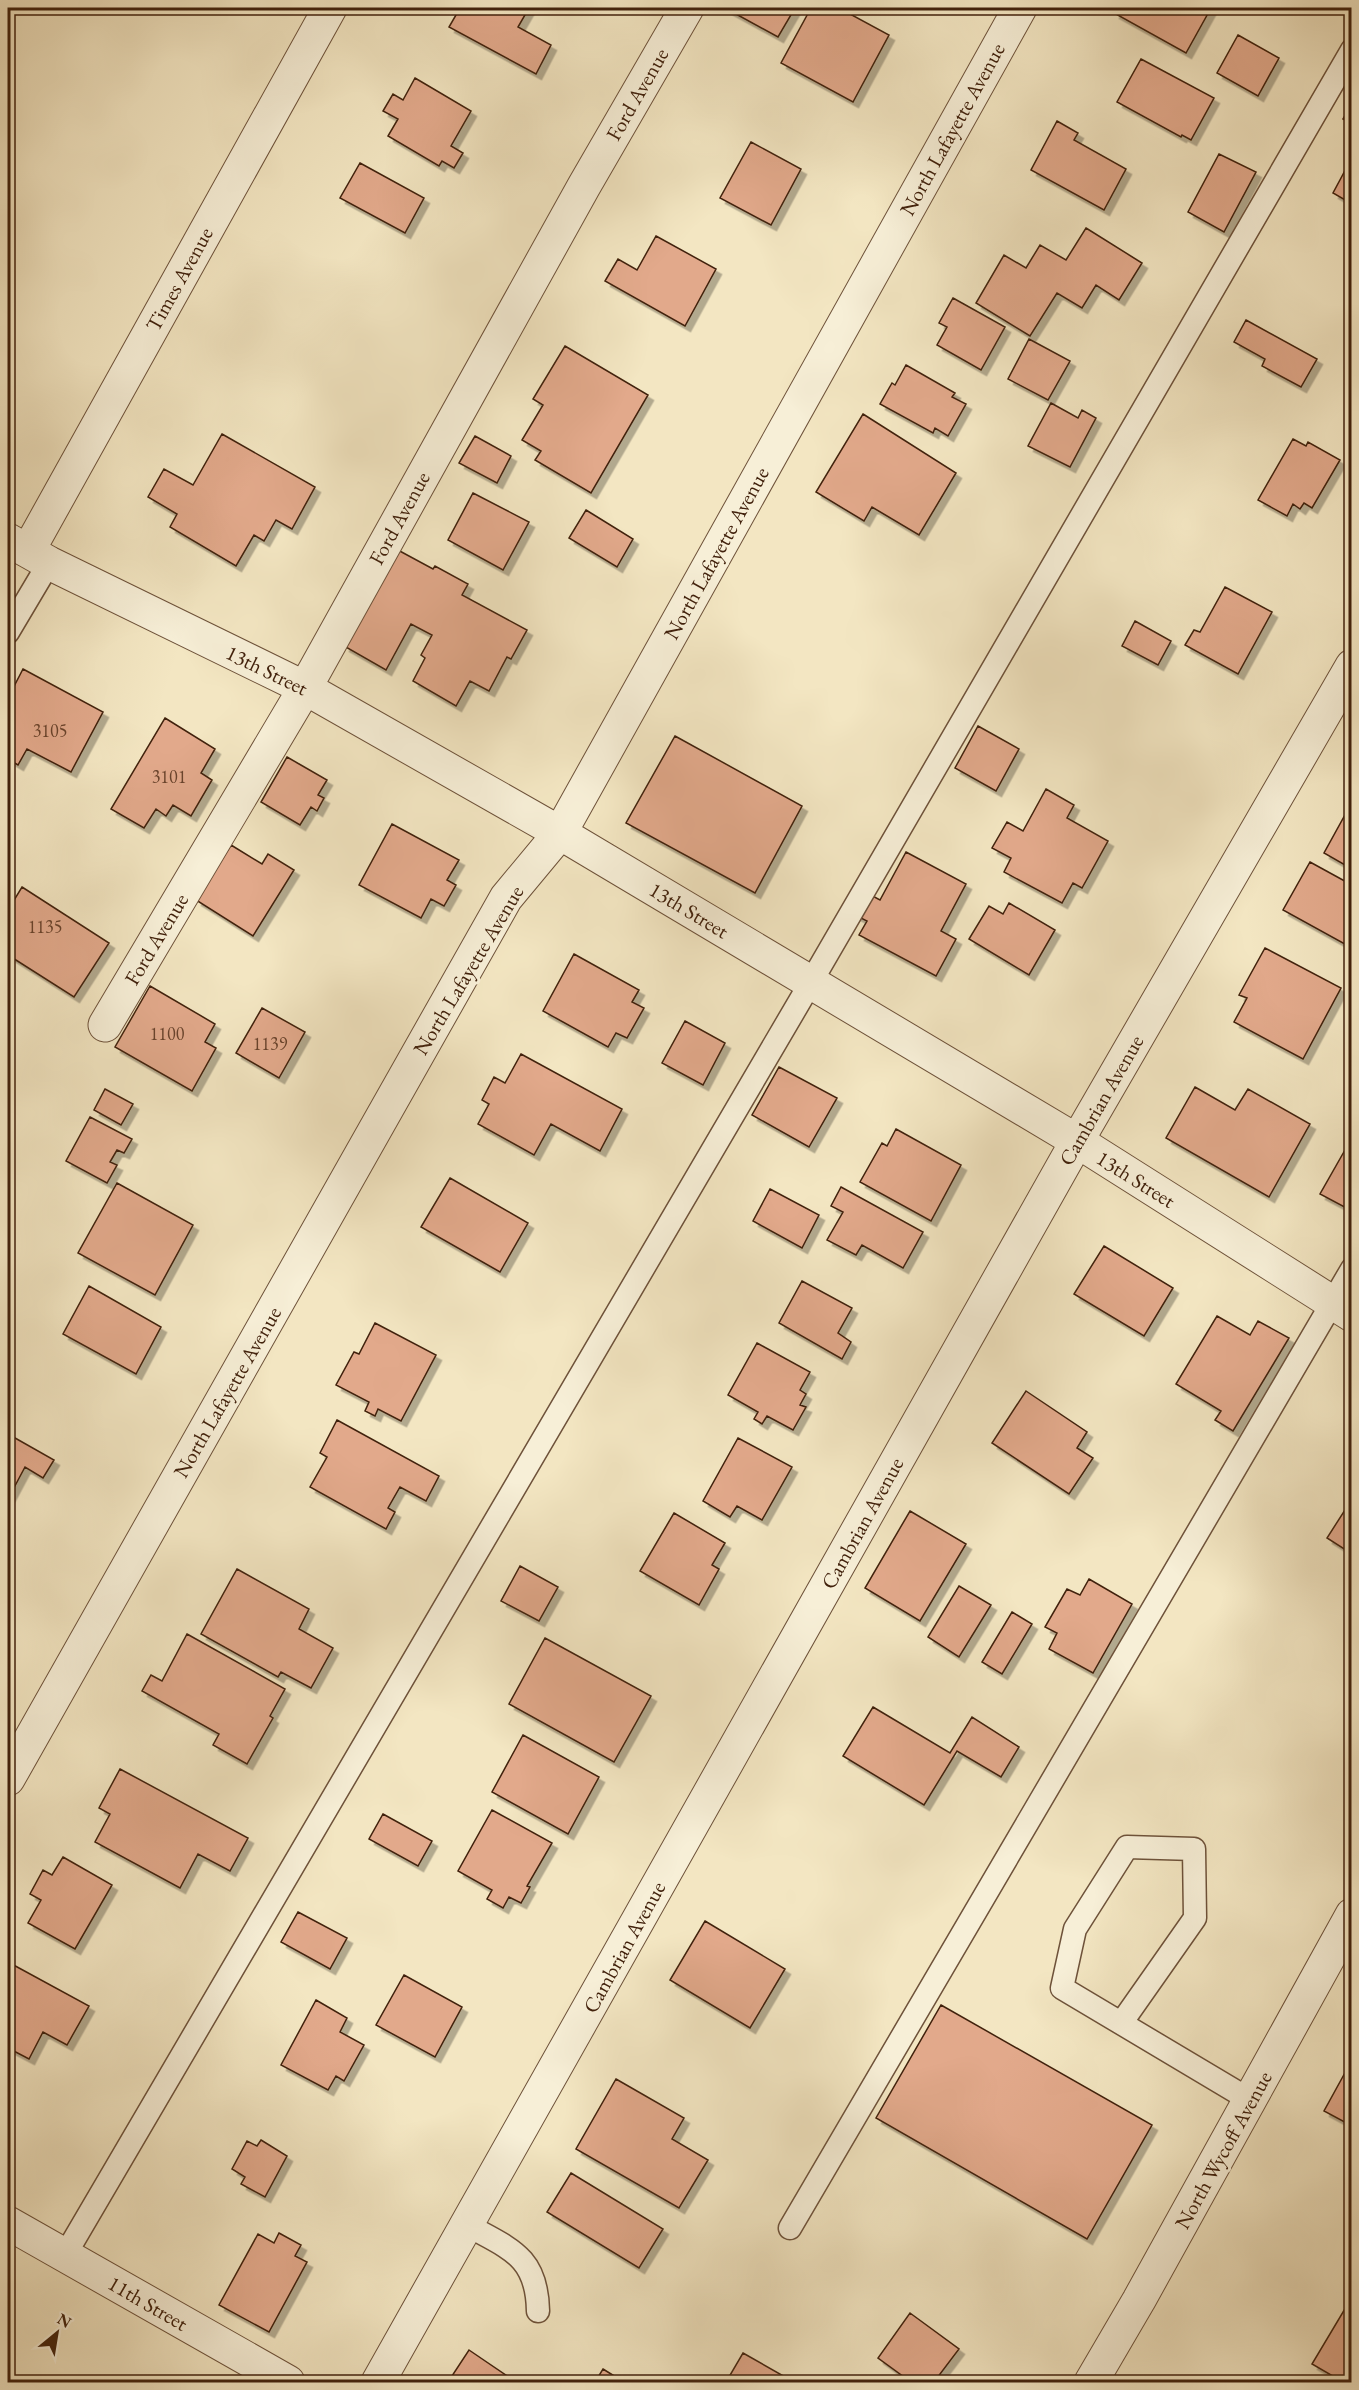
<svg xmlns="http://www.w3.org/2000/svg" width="1359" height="2390" viewBox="0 0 1359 2390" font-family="'EB Garamond',serif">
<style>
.building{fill:#e2a98b;stroke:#41210c;stroke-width:1.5;filter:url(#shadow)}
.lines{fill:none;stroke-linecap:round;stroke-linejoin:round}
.service-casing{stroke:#6e523a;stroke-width:25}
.minor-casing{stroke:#6e523a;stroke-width:35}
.service{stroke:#f7efd7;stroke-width:22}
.minor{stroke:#f7efd7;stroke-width:33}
.labels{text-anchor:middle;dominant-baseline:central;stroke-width:6;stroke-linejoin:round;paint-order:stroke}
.number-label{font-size:18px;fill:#69432c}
.street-label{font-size:21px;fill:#41210c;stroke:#f7efd7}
</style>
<defs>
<filter id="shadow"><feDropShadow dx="5.5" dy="5.5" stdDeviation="0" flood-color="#0004"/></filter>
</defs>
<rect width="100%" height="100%" fill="#f3e6c2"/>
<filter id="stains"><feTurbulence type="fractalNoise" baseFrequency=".00333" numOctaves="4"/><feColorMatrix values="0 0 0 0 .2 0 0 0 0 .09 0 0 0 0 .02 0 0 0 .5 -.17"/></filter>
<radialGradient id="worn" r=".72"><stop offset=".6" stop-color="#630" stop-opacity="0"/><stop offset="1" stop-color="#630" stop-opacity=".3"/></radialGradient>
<path class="building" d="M 460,8 L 529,8 L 518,27 L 551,45 L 536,74 L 449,27 Z
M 725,8 L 795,8 L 778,37 Z
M 811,8 L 839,8 L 889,35 L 853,102 L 781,63 Z
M 1117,8 L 1211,8 L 1186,53 L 1114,13 Z
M 1238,35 L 1279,58 L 1258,96 L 1217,73 Z
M 1141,59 L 1214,98 L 1191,140 L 1182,135 L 1181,137 L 1117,102 Z
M 415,78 L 471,111 L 451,146 L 463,153 L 454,168 L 442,161 L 439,166 L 388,136 L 398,119 L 383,111 L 393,94 L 403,100 Z
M 1352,103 L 1352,124 L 1343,119 Z
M 1057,121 L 1078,133 L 1074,140 L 1126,169 L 1104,210 L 1031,170 Z
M 751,142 L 801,169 L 771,225 L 720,198 Z
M 1219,154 L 1256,172 L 1224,232 L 1188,212 Z
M 360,163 L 424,198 L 405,233 L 340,198 Z
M 1348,165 L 1352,167 L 1352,204 L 1333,193 Z
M 1086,228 L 1142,263 L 1119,300 L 1096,285 L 1082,308 L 1057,293 L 1030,336 L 976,303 L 1004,255 L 1026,268 L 1040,245 L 1066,260 Z
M 656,236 L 716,269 L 685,326 L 605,281 L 618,259 L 637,270 Z
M 953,298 L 1005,327 L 981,370 L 937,345 L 947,327 L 939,323 Z
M 1246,320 L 1317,359 L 1301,387 L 1262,366 L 1265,359 L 1234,342 Z
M 1029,339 L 1070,361 L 1048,400 L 1008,379 Z
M 565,346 L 648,395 L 591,493 L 535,460 L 541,451 L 522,440 L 543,405 L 533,399 Z
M 906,365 L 955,393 L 952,397 L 966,404 L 948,436 L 935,428 L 933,433 L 880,404 L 892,383 L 895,385 Z
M 1051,403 L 1078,418 L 1082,410 L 1096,418 L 1070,467 L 1028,446 Z
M 863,414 L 956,473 L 919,535 L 872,507 L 864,521 L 816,492 Z
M 222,434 L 315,487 L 292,529 L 276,520 L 264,541 L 254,535 L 236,566 L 170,527 L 177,514 L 148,497 L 164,469 L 193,485 Z
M 475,436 L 511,456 L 497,483 L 459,463 Z
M 1293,439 L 1306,446 L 1308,442 L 1340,460 L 1312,508 L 1304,503 L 1300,509 L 1293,504 L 1287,516 L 1258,500 Z
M 473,493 L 529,522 L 503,570 L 448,540 Z
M 586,510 L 633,539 L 617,567 L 569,538 Z
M 396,549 L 433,569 L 435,566 L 468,584 L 462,595 L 527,630 L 511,659 L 507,657 L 489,691 L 470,681 L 456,706 L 413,681 L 425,658 L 421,655 L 432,635 L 411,624 L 386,670 L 344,646 Z
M 1225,587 L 1272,612 L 1238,674 L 1185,645 L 1194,630 L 1200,632 Z
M 1135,621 L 1171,641 L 1158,665 L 1122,646 Z
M 23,669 L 103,712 L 71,772 L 27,749 L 18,765 L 8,759 L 8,698 Z
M 165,718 L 215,749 L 201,773 L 212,780 L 191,816 L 173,805 L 166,816 L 156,809 L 144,828 L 111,809 Z
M 978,726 L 1019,749 L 996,791 L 955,768 Z
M 675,736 L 802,806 L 755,893 L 626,823 Z
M 287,757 L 327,780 L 318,795 L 324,798 L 317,811 L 311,807 L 300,825 L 261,802 Z
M 1046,789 L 1074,805 L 1067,818 L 1108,841 L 1082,888 L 1073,883 L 1062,903 L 1004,872 L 1011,858 L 992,848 L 1007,822 L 1023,831 Z
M 1351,804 L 1352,805 L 1352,869 L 1324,853 Z
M 392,824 L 459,860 L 447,880 L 456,885 L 444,906 L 431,899 L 421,918 L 359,885 Z
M 231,845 L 262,864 L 268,854 L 294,870 L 253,936 L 196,900 Z
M 906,852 L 966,884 L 941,931 L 956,939 L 936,976 L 859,935 L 867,921 L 855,915 L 867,893 L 880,900 Z
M 1310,862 L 1352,885 L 1352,948 L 1283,910 Z
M 22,887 L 109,943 L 74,997 L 8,955 L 8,910 Z
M 1009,903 L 1055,930 L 1029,975 L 969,939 L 989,906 L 1003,914 Z
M 1265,948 L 1341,988 L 1303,1059 L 1234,1022 L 1247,998 L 1239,995 Z
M 574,954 L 639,990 L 632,1002 L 644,1008 L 627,1038 L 616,1033 L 608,1047 L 543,1011 Z
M 150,986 L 215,1024 L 205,1042 L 216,1048 L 192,1091 L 115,1047 Z
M 262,1008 L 305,1032 L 279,1078 L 236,1053 Z
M 685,1021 L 725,1043 L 703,1085 L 662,1063 Z
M 521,1054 L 622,1109 L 600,1151 L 551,1124 L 534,1155 L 478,1124 L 489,1104 L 482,1100 L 494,1077 L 505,1083 Z
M 779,1067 L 837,1098 L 809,1147 L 752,1115 Z
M 1195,1087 L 1235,1110 L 1248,1089 L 1310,1124 L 1269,1197 L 1166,1138 Z
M 105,1089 L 133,1104 L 121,1125 L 94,1110 Z
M 90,1117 L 132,1139 L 124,1153 L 117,1150 L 110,1162 L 117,1165 L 107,1183 L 66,1161 Z
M 896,1129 L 961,1165 L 931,1221 L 860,1182 L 882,1143 L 887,1146 Z
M 1345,1150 L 1352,1154 L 1352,1211 L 1320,1194 Z
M 450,1178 L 528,1223 L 500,1272 L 421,1227 Z
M 117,1183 L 193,1225 L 155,1295 L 78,1253 Z
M 841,1187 L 923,1232 L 903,1268 L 862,1245 L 856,1255 L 827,1240 L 843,1212 L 831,1206 Z
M 770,1189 L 819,1215 L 802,1248 L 753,1221 Z
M 1104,1246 L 1173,1288 L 1144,1336 L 1074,1294 Z
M 802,1281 L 852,1308 L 838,1333 L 851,1342 L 842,1359 L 779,1323 Z
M 89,1286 L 161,1327 L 136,1374 L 63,1334 Z
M 1217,1316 L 1250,1335 L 1258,1321 L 1289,1338 L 1233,1431 L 1215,1420 L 1221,1411 L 1176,1384 Z
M 375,1323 L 436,1355 L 401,1421 L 378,1409 L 375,1416 L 365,1411 L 369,1402 L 336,1385 L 354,1352 L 359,1354 Z
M 757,1343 L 810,1372 L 800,1390 L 806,1394 L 800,1405 L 806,1407 L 793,1430 L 767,1416 L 762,1424 L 754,1419 L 758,1412 L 728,1395 Z
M 1026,1391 L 1087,1432 L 1077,1448 L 1093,1458 L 1069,1494 L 992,1443 Z
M 337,1420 L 439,1476 L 426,1501 L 400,1487 L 388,1508 L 395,1512 L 386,1529 L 310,1487 L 327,1457 L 320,1453 Z
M 8,1434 L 54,1460 L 43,1478 L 25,1467 L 8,1499 Z
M 738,1438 L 792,1467 L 762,1520 L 737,1506 L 730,1517 L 703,1501 Z
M 1352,1499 L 1352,1554 L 1327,1538 Z
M 910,1511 L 966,1544 L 920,1621 L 865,1588 Z
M 674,1513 L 725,1543 L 712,1565 L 719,1569 L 699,1605 L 640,1571 Z
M 520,1566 L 558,1587 L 539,1621 L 501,1601 Z
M 237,1569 L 309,1609 L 299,1629 L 333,1648 L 311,1688 L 281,1672 L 278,1677 L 201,1634 Z
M 1089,1579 L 1132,1604 L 1093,1673 L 1049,1649 L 1057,1633 L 1045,1627 L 1067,1589 L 1080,1595 Z
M 959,1586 L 991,1605 L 959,1657 L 928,1637 Z
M 1012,1612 L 1032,1624 L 1002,1674 L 982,1662 Z
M 187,1634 L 285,1689 L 270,1716 L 273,1718 L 247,1764 L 213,1745 L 219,1734 L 142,1691 L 151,1675 L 162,1681 Z
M 545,1638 L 651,1696 L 614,1762 L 509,1704 Z
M 873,1707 L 950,1753 L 972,1717 L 1019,1747 L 1001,1777 L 957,1751 L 924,1805 L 843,1756 Z
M 523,1735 L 599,1777 L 568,1834 L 492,1792 Z
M 120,1769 L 248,1838 L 230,1871 L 198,1854 L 180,1888 L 95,1842 L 110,1814 L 99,1808 Z
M 492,1810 L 552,1843 L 527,1886 L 530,1887 L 521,1903 L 509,1897 L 503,1908 L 487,1899 L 492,1890 L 458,1871 Z
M 383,1814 L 432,1841 L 418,1866 L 369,1839 Z
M 63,1857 L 112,1885 L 75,1949 L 28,1923 L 41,1900 L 30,1894 L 43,1870 L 52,1875 Z
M 298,1912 L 347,1938 L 330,1969 L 281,1942 Z
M 705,1921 L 785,1969 L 750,2028 L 670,1980 Z
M 8,1962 L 89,2006 L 67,2045 L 43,2032 L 29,2059 L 8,2048 Z
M 404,1975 L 462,2007 L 435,2057 L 376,2025 Z
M 316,2000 L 347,2018 L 340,2032 L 364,2045 L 344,2081 L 336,2076 L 328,2090 L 281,2065 Z
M 941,2005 L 1152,2125 L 1087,2239 L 876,2118 Z
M 1352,2060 L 1352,2126 L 1324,2111 Z
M 616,2079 L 684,2118 L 672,2139 L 708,2160 L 679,2208 L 576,2149 Z
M 261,2140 L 287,2156 L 265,2197 L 241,2184 L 245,2177 L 232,2169 L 247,2141 L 257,2146 Z
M 571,2173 L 663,2229 L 639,2268 L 547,2212 Z
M 279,2233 L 301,2245 L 295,2256 L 307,2262 L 269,2332 L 219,2305 L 258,2234 L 274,2243 Z
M 1352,2297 L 1352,2382 L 1343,2382 L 1312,2364 Z
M 910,2313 L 959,2349 L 934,2382 L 911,2382 L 878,2358 Z
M 469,2350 L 516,2382 L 448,2382 Z
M 743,2353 L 794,2382 L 726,2382 Z
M 603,2369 L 624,2382 L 595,2382 Z"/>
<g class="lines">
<g class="service-casing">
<path id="service" d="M 8,632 L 49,563
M 1122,2022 L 1195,1918 L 1194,1849 L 1127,1847 L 1075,1929 L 1062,1988 L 1250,2100
M 467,2225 C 510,2249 537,2256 538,2311
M 790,2228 L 1352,1269
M 65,2255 L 811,982 L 1352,50"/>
</g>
<g class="minor-casing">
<path id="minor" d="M 8,540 L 49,563 L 305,688 L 560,833 L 1077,1141 L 1352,1315
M 28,551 L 330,8
M 105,1025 L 305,688 L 584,186 L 687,8
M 8,1779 L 506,898 L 560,833 L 1020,8
M 8,2223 L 288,2382
M 378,2382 L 1077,1141 L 1352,666
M 1091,2382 L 1139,2300 L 1352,1915"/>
</g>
<use href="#service" class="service"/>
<use href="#minor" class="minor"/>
</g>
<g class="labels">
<g class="number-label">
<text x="50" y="730">3105</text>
<text x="169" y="776">3101</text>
<text x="45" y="926">1135</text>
<text x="167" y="1033">1100</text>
<text x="270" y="1043">1139</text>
</g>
<g class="street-label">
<text transform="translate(637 94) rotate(-60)">Ford Avenue</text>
<text transform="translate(952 129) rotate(-61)">North Lafayette Avenue</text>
<text transform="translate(179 279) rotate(-61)">Times Avenue</text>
<text transform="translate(399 518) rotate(-61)">Ford Avenue</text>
<text transform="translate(716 553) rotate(-61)">North Lafayette Avenue</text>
<text transform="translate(267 670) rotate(26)">13th Street</text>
<text transform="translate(689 910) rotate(31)">13th Street</text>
<text transform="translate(156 939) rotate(-59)">Ford Avenue</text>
<text transform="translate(468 970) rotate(-59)">North Lafayette Avenue</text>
<text transform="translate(1101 1100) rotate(-60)">Cambrian Avenue</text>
<text transform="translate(1136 1179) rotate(32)">13th Street</text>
<text transform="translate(227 1392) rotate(-60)">North Lafayette Avenue</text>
<text transform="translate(862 1523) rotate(-61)">Cambrian Avenue</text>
<text transform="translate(624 1947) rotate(-61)">Cambrian Avenue</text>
<text transform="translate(1223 2150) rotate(-61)">North Wycoff Avenue</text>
<text transform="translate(148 2303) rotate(30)">11th Street</text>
</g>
</g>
<rect width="1359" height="2390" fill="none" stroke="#f3e6c2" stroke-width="30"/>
<rect x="9" y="9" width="1341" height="2372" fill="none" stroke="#41210c" stroke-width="3"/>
<rect x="15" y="15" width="1329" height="2360" fill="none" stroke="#41210c" stroke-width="1.5"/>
<g transform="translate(57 2333) rotate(30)" stroke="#f7efd7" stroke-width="4.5" paint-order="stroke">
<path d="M0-4.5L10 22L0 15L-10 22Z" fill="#41210c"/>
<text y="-9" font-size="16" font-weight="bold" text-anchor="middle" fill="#41210c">N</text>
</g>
<rect width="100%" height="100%" filter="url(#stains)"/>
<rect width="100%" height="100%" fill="url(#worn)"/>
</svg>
